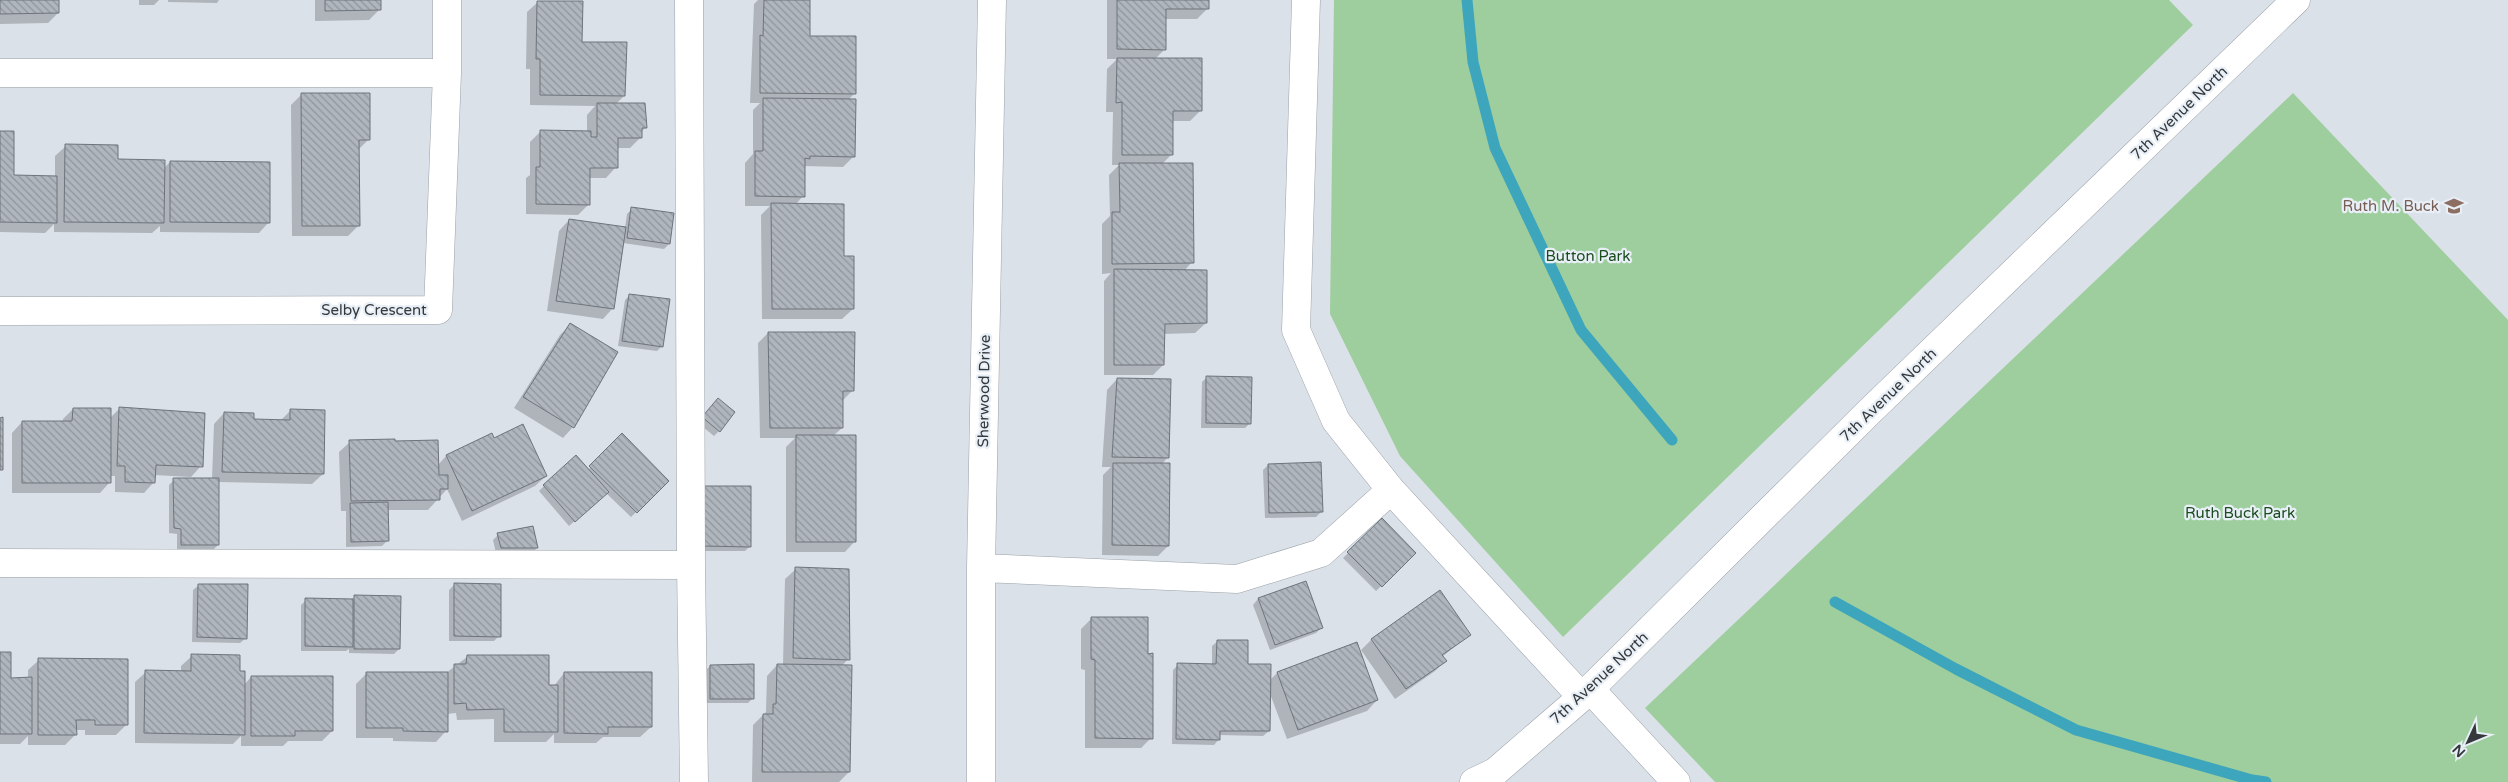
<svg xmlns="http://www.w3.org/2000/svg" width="2508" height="782" viewBox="0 0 2508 782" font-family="'Varela Round',sans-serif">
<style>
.green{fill:#9ece9d}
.shadow{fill:#0003}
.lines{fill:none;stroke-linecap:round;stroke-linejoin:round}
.stream{stroke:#3ea6bc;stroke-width:11}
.building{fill:url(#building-back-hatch);stroke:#6e747b}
.minor-casing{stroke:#9aa1a8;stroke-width:29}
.minor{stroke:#fff;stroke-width:28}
.labels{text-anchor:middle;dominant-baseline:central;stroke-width:4.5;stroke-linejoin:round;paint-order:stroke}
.street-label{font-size:15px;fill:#36393c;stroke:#e8eff7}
.education-label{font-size:15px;fill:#785e54;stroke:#e8eff7;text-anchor:end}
.park-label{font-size:15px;fill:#1b4c1d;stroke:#e8eff7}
</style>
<defs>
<pattern id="building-back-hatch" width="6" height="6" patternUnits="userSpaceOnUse" patternTransform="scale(1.25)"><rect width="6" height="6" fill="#afb6bd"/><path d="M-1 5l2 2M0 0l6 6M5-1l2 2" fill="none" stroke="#8f959b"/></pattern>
</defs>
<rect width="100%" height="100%" fill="#dbe1e9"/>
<path class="green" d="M 1334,0 L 2169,0 L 2193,25 L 1563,637 L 1400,456 L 1330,314 Z
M 2293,93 L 2508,320 L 2508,782 L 1715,782 L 1645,708 Z"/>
<path class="shadow" d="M 0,0 L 58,0 L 58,13 L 48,23 L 0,24 Z
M 139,0 L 159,0 L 154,5 L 139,5 Z
M 168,0 L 219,0 L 217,3 L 168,2 Z
M 315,0 L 379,0 L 379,10 L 369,20 L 315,21 Z
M 758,0 L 809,0 L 808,37 L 855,93 L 848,100 L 854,156 L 843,167 L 804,166 L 803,196 L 795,205 L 842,257 L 853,309 L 842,319 L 762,319 L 761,215 L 770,206 L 745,206 L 745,163 L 753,154 L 753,110 L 760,103 L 750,103 L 754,4 Z
M 1107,0 L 1207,0 L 1207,9 L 1197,19 L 1165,19 L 1165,49 L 1155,59 L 1200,111 L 1190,121 L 1172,121 L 1171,155 L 1162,164 L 1192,262 L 1184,271 L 1206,323 L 1195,333 L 1163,334 L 1163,365 L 1153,375 L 1104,375 L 1104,281 L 1111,273 L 1102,274 L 1102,224 L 1110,216 L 1109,175 L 1119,165 L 1112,165 L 1113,112 L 1106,112 L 1107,69 L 1117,59 L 1107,59 Z
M 538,2 L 581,43 L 624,96 L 616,104 L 646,127 L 641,132 L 641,137 L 630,148 L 617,148 L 616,167 L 606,178 L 589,178 L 589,204 L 578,215 L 526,214 L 526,178 L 530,175 L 530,142 L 541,131 L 587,132 L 587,115 L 595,106 L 530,105 L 530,69 L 526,69 L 527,12 Z
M 302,94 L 369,139 L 358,150 L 359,225 L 348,236 L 292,236 L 291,105 Z
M 0,132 L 12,176 L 55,177 L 55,156 L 66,146 L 116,160 L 163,169 L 170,162 L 269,222 L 259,233 L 160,232 L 160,226 L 152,233 L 54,232 L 54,224 L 45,233 L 0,232 Z
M 632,209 L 669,244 L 664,249 L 623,243 L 613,308 L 603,319 L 547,311 L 559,231 L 569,220 L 625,228 L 627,214 Z
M 630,295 L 662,346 L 657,351 L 618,346 L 625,300 Z
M 570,325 L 573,427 L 563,438 L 514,408 L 560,335 Z
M 768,333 L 853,390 L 842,401 L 842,428 L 833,436 L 855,541 L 845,552 L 786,552 L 786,447 L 795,438 L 760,438 L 758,343 Z
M 1207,377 L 1250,423 L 1245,428 L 1201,428 L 1202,382 Z
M 1117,379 L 1168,457 L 1161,465 L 1168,546 L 1158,556 L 1102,555 L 1103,475 L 1111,467 L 1102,467 L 1107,390 Z
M 713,405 L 719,431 L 714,436 L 698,423 Z
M 120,408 L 201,466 L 191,477 L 154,475 L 154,482 L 144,493 L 115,492 L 115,476 L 110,476 L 110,482 L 100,493 L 12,493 L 12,433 L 22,422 L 63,422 L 63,419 L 73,409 L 110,418 Z
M 291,410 L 323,474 L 312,484 L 217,482 L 218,545 L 213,550 L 177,550 L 177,534 L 169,533 L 169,485 L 174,480 L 212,479 L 214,424 L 224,413 L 253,420 L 280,421 Z
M 491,435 L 493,439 L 546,476 L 535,486 L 462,521 L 447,489 L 428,510 L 387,510 L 387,541 L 382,546 L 346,547 L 346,511 L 341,511 L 339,452 L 350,442 L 438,465 L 446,456 Z
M 622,435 L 668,481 L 631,517 L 606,493 L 569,526 L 539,491 L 544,486 L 588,470 Z
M 1268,465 L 1321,512 L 1316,517 L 1265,518 L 1263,470 Z
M 750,488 L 750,546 L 745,551 L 699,551 Z
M 1382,520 L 1415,553 L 1376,591 L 1343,558 Z
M 498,535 L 537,548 L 532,553 L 496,553 L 493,540 Z
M 796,569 L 848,659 L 842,666 L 849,772 L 839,782 L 752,782 L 753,725 L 766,712 L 767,676 L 777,665 L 783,665 L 785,579 Z
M 1305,582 L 1321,628 L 1316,633 L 1270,650 L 1253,605 L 1258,599 Z
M 455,584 L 499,636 L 494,641 L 449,641 L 449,590 Z
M 199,585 L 246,638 L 240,643 L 192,642 L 193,590 Z
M 1439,592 L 1469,635 L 1442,657 L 1445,661 L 1435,671 L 1395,699 L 1361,650 L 1371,640 Z
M 355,596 L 399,649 L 394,654 L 349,653 L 349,649 L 346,651 L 301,651 L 301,605 L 306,600 L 351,600 Z
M 1091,619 L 1147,655 L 1151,738 L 1141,748 L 1085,748 L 1085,670 L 1081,669 L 1081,629 Z
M 1218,641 L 1269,681 L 1277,673 L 1356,644 L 1377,700 L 1367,711 L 1287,739 L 1269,691 L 1269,731 L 1263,736 L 1219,735 L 1219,739 L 1214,745 L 1172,744 L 1173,670 L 1178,665 L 1212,665 L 1212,646 Z
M 0,653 L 10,679 L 28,678 L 28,670 L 39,660 L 127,724 L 116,735 L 85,735 L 85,730 L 76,730 L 76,734 L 65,745 L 28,745 L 28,736 L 20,744 L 0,744 Z
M 192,656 L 239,673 L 244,685 L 251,677 L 332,731 L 322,741 L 288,741 L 283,746 L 241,746 L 241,736 L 233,744 L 135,743 L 135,682 L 146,672 L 181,672 L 181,666 Z
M 467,657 L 548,686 L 554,686 L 564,673 L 651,727 L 640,737 L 603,737 L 596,743 L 554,743 L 554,734 L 546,742 L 494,742 L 494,719 L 457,720 L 456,713 L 446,714 L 446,731 L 436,742 L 393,741 L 393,738 L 356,738 L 356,684 L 367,673 L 446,673 Z
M 710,666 L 753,698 L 748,703 L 706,703 L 705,671 Z"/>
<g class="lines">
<path class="stream" d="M 1467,0 L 1473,62 L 1495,148 L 1581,330 L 1672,440
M 1835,602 L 1956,669 L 2076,730 L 2252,780 L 2266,782"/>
</g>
<path class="building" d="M 0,0 L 59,0 L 59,13 L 0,14 Z
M 325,0 L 381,0 L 381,10 L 325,11 Z
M 764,0 L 810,0 L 810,36 L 856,36 L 856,94 L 760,93 L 760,35 L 763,36 Z
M 1117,0 L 1209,0 L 1209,9 L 1166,9 L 1166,50 L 1117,49 Z
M 537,1 L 583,1 L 582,42 L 627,42 L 625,96 L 540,95 L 540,59 L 536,59 Z
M 1117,58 L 1202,58 L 1202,111 L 1173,111 L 1173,155 L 1122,155 L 1122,102 L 1116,103 Z
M 301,93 L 370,93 L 370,140 L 359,140 L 360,226 L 302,226 Z
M 763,98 L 856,99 L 855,157 L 810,156 L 810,159 L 805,158 L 805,197 L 755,196 L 755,151 L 763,151 Z
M 597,103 L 645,103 L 647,128 L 642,128 L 642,138 L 618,138 L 618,168 L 590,168 L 590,205 L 536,204 L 536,167 L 540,167 L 540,130 L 591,131 L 591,137 L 597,137 Z
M 0,131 L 14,131 L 14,175 L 57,176 L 57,223 L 0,222 Z
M 65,144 L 118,145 L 118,159 L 165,160 L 164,223 L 64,222 Z
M 170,161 L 270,162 L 270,223 L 170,222 Z
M 1119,163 L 1193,163 L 1194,263 L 1112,264 L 1112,212 L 1120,212 Z
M 771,203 L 844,204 L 844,256 L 854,256 L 854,309 L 772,309 Z
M 631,207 L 674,213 L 670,244 L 627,238 Z
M 569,219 L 626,227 L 614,309 L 556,301 Z
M 1114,269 L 1207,270 L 1207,323 L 1165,324 L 1164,365 L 1114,365 Z
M 629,294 L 670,299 L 663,347 L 622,341 Z
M 570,323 L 618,352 L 574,428 L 523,397 Z
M 768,332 L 855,332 L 854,391 L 843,391 L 843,428 L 770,428 Z
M 1206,376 L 1252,377 L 1251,424 L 1206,423 Z
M 1117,378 L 1171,379 L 1169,458 L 1112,457 Z
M 718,398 L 735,412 L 720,432 L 702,417 Z
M 119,407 L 205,413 L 203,467 L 156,465 L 155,483 L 125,482 L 125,466 L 117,466 Z
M 73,408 L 111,408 L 111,483 L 22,483 L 22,421 L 72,421 Z
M 290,409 L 325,410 L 324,474 L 222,472 L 224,412 L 254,413 L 254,419 L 290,420 Z
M 3,417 L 3,470 L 0,470 L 0,418 Z
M 523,424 L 547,476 L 472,511 L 446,455 L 492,433 L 494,438 Z
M 622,433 L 669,481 L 637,513 L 589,466 Z
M 796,435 L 856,435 L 856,542 L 796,542 Z
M 395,439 L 395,441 L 438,440 L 439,475 L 448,475 L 448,489 L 440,489 L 440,500 L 351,501 L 349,440 Z
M 576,455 L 609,492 L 575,522 L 543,485 Z
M 1321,462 L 1323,512 L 1269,513 L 1268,464 Z
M 1113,463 L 1170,463 L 1169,546 L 1112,545 Z
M 173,478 L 219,478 L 219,545 L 181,545 L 181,529 L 174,528 Z
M 704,486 L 751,486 L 751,547 L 703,546 Z
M 388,502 L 389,541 L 351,542 L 350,503 Z
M 1382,518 L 1416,553 L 1382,587 L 1347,552 Z
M 533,526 L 538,548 L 501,548 L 497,533 Z
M 795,567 L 849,569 L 850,660 L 793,658 Z
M 1306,581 L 1323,628 L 1275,645 L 1258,598 Z
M 454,583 L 501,584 L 501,637 L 454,636 Z
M 198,584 L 248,584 L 247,639 L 197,637 Z
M 1440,590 L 1471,635 L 1442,655 L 1447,661 L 1406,689 L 1371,639 Z
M 354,595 L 401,596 L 400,649 L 354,649 Z
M 305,598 L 353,599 L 353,647 L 305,646 Z
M 1091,617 L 1148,617 L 1148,654 L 1153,653 L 1153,739 L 1095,738 L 1095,660 L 1091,659 Z
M 1217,640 L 1248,640 L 1248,664 L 1271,664 L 1270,731 L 1220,731 L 1220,740 L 1176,739 L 1177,663 L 1216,664 Z
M 1357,642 L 1378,700 L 1298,730 L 1277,672 Z
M 0,652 L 11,652 L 11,678 L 32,677 L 32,734 L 0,734 Z
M 191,654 L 240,655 L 240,671 L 245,671 L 245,735 L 144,733 L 145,670 L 191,671 Z
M 467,655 L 549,655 L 549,685 L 558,685 L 558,732 L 504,732 L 504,709 L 467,710 L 466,703 L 454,704 L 454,664 L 466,664 Z
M 38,658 L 128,659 L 128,725 L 95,725 L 95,720 L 76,720 L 77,735 L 38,735 Z
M 754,664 L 754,699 L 710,699 L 710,665 Z
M 777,664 L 852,665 L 850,772 L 762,772 L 763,714 L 773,714 L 773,704 L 776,704 Z
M 366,672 L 448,672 L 448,732 L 403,731 L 403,728 L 366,728 Z
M 564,672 L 652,672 L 652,727 L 608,727 L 608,734 L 564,733 Z
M 251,676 L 333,676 L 333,731 L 295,731 L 295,736 L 251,736 Z"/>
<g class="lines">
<g class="minor-casing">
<path id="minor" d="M 689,0 L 691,565 L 694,782
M 1306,0 L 1296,330 L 1336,421 L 1391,490 L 1582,697
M 0,73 L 447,73
M 0,311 L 438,310 L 447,73 L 447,0
M 0,563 L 691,565
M 981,568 L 1237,579 L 1321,553 L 1391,490
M 1590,689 L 1676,782
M 981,782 L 981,568 L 992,0
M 1474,782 L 1495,772 L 1582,697 L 1869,412 L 2296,0"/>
</g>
<use href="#minor" class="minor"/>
</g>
<defs>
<g id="school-bare" transform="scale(1.5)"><path d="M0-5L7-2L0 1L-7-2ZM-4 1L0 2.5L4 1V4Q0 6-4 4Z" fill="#8d6e63" stroke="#e8eff7" stroke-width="2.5" paint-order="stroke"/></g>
</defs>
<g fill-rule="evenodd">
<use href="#school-bare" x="2454" y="206"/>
</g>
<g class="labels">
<g class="street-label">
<text transform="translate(2179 113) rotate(-44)">7th Avenue North</text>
<text x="374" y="310">Selby Crescent</text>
<text transform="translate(984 391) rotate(-89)">Sherwood Drive</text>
<text transform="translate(1888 395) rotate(-44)">7th Avenue North</text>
<text transform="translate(1599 678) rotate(-43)">7th Avenue North</text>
</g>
<g class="education-label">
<text x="2439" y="206">Ruth M. Buck</text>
</g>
<g class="park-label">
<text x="1588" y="256">Button Park</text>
<text x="2240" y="513">Ruth Buck Park</text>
</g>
</g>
<g transform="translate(2468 742) rotate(226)" stroke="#e8eff7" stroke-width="4" paint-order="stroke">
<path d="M0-4L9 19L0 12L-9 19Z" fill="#36393c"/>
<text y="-8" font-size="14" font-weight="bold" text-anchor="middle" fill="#36393c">N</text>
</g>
</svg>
